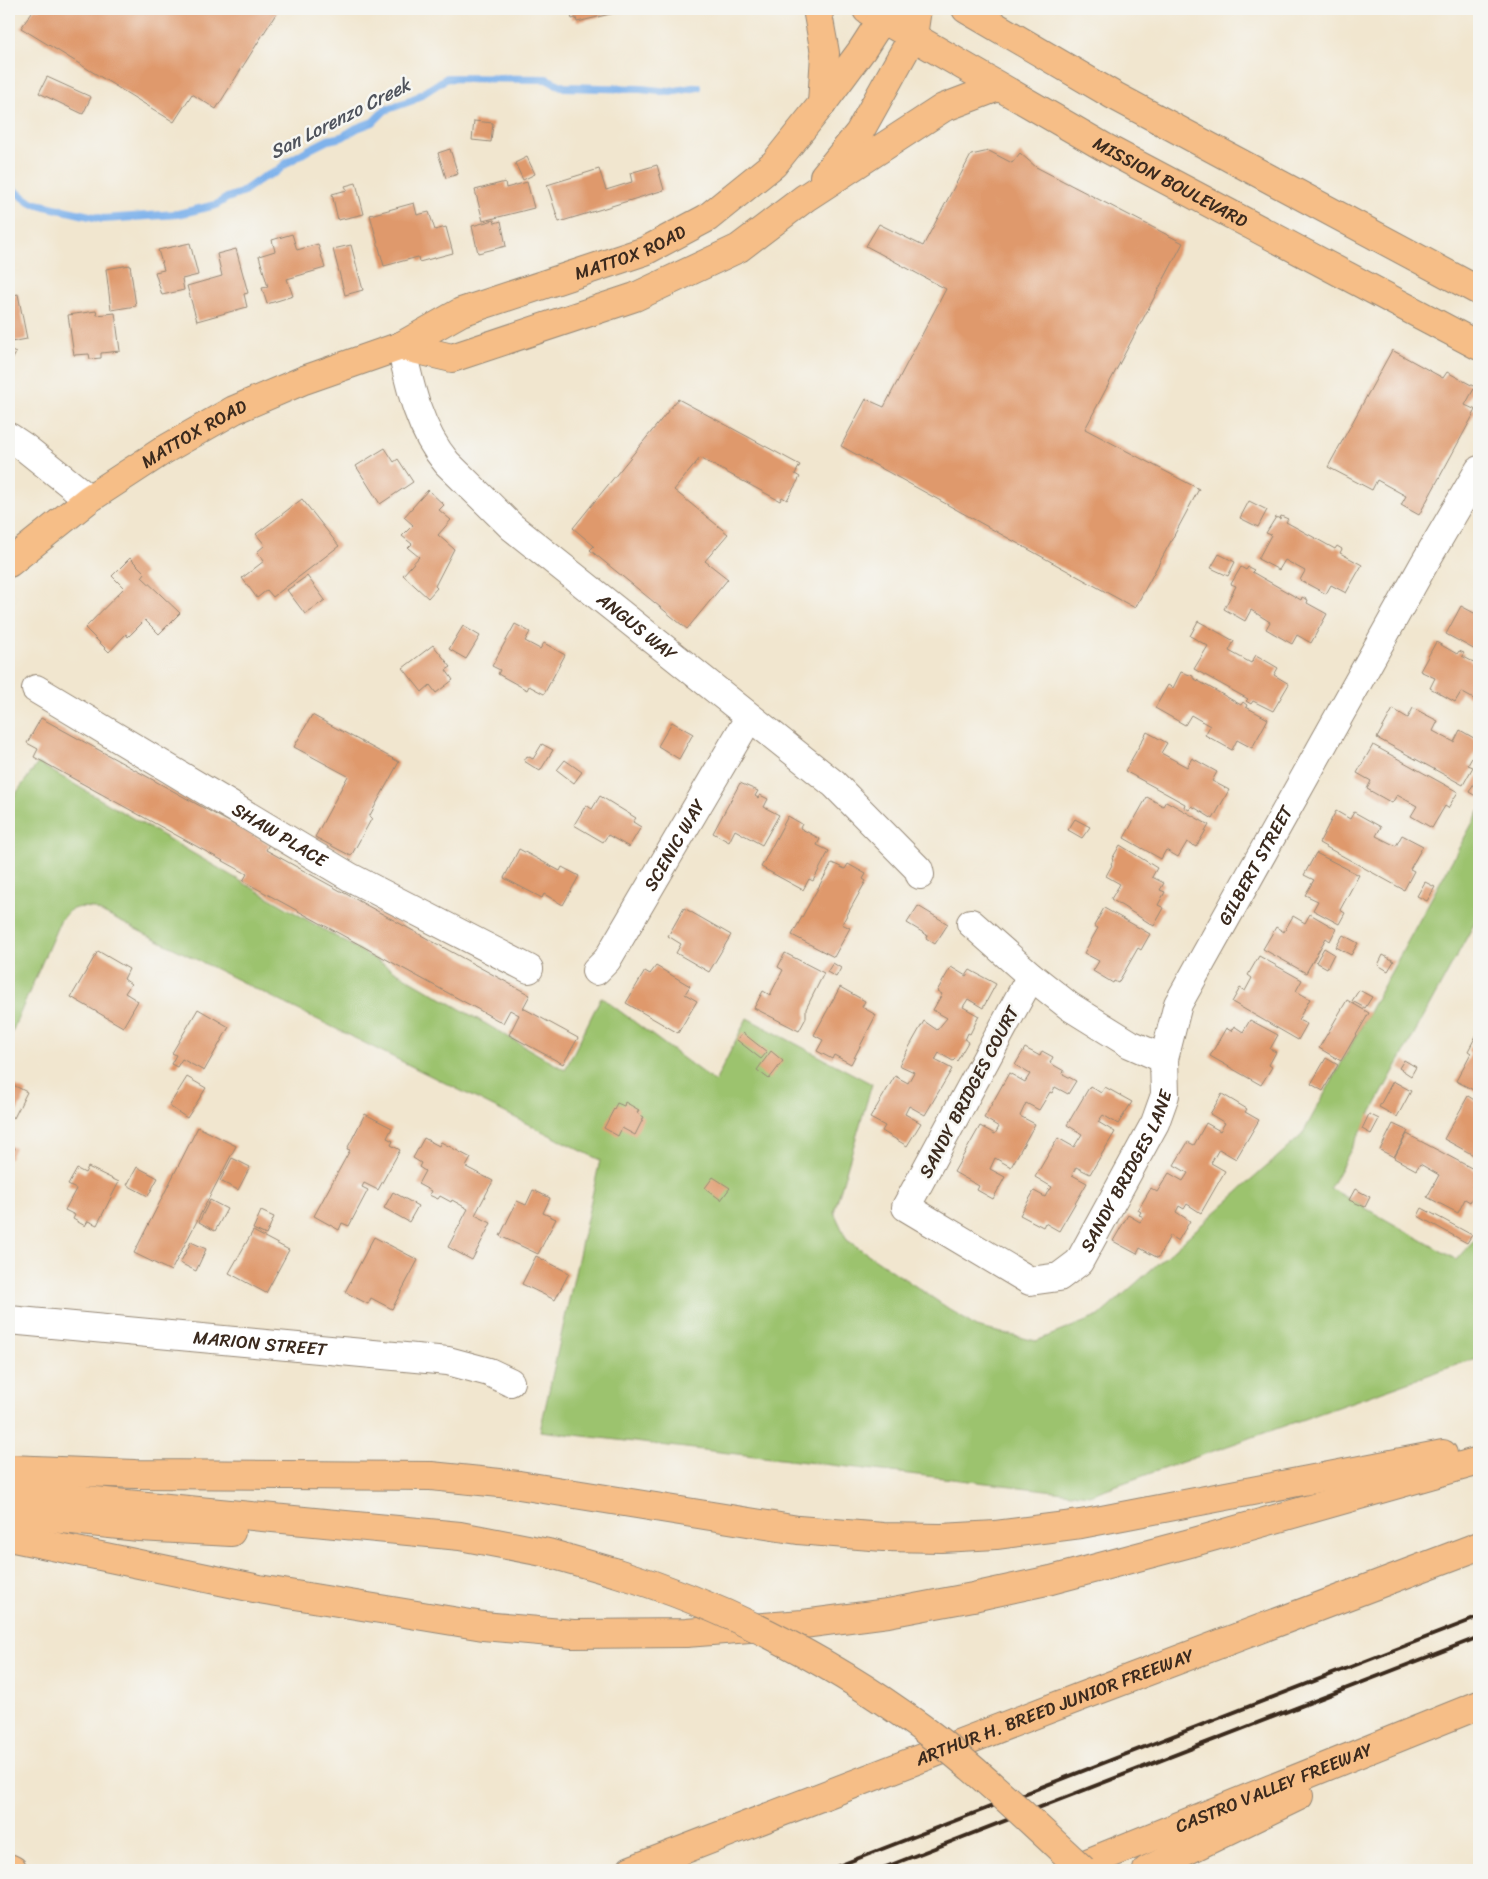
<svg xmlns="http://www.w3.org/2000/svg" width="1488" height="1879" viewBox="0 0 1488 1879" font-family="Sriracha,sans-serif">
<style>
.green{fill:#9cc36e;stroke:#6c7646}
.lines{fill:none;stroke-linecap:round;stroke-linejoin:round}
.stream{stroke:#7fb2eb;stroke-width:8}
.building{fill:#df996c}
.street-casing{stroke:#968876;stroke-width:30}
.primary-casing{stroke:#968876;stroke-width:30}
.highway-casing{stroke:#968876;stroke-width:30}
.street{stroke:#fff;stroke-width:28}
.primary{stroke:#f6be87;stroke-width:28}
.highway{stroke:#f6be87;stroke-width:28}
.rail{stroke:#3b2a1e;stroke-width:4}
.highway-bridge-casing{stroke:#968876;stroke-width:30;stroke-linecap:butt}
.highway-bridge{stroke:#f6be87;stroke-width:28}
.labels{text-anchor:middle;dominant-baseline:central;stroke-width:5;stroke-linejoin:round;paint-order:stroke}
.street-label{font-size:18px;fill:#3b2a1e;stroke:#f6f6f2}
.water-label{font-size:19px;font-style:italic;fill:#4f535c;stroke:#f6f6f2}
</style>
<rect width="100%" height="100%" fill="#f6f6f2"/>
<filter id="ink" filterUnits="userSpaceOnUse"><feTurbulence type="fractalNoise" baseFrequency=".02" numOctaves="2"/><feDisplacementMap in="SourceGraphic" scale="10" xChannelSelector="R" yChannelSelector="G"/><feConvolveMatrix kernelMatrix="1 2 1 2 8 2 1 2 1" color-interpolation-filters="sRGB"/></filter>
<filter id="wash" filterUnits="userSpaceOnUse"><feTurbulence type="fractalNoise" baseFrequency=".0096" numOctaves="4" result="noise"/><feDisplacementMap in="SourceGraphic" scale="20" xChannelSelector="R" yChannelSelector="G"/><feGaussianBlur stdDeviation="1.12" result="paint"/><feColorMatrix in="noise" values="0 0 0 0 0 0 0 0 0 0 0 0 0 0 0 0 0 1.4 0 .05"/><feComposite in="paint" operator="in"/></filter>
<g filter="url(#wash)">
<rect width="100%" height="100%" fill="#f1e6cf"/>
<path class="green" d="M 38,763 L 565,1070 L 601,997 L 715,1082 L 747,1018 L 872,1084 L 834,1212 L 847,1240 L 976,1327 L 1036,1341 L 1099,1316 L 1302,1135 L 1479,811 L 1479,915 L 1330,1188 L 1457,1260 L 1478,1236 L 1479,1237 L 1479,1357 L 1089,1495 L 540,1431 L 600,1160 L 93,908 C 75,906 70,908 60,921 L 9,1039 L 9,803 Z"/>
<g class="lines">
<path class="stream" d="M 9,187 L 32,203 L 103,219 L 178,214 L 216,205 L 227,198 L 241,193 L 262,178 L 276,172 L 288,162 L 310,149 L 328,140 L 342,137 L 357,128 L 373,122 L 385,110 L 413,100 L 447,78 L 546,79 L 564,87 L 641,89 L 670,92 L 698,87"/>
</g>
<g id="blocks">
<path class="building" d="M 34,9 L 279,9 L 216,109 L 192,94 L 174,122 L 21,28 Z
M 569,9 L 631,9 L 577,22 L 576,18 L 572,19 Z
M 47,77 L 91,97 L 83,114 L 39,93 Z
M 474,121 L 493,123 L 491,142 L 472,140 Z
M 450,149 L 458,174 L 446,178 L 438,153 Z
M 989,151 L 1012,163 L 1020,153 L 1036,167 L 1183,243 L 1085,429 L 1199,489 L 1135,608 L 841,446 L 866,399 L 884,407 L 946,289 L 866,246 L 879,224 L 923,246 L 971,155 Z
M 527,157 L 535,174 L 523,180 L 515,163 Z
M 657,165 L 664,190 L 559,222 L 547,185 L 599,169 L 606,190 L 632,182 L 630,173 Z
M 505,182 L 506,188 L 527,182 L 534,208 L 483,221 L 475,190 Z
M 356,183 L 364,214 L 338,220 L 332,194 L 347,190 L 345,186 Z
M 414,203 L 417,215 L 429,212 L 435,230 L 446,227 L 453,253 L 419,262 L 418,257 L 384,266 L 370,215 Z
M 494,220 L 495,223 L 501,221 L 506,246 L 478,253 L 472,226 Z
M 292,234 L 297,250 L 318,244 L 325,268 L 287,279 L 293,296 L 267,304 L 262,288 L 268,287 L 259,256 L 275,251 L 272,240 Z
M 190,243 L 198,275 L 182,279 L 184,290 L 162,295 L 155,272 L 164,270 L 158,250 Z
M 351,245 L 363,290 L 345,295 L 333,249 Z
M 236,249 L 248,293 L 244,294 L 247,307 L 197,321 L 187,286 L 222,276 L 217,254 Z
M 130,265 L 136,306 L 111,310 L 106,269 Z
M 18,294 L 27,339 L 11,342 L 9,329 L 9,296 Z
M 96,311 L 97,315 L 115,313 L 120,351 L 101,353 L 101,358 L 90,359 L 89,354 L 74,355 L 68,315 Z
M 9,350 L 16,353 L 9,366 Z
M 1392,350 L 1443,378 L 1447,372 L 1475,387 L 1465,405 L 1476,410 L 1419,515 L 1401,505 L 1406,496 L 1377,480 L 1372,490 L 1328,467 Z
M 678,399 L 800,465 L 795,474 L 800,477 L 787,500 L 782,497 L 780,501 L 700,458 L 674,490 L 728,534 L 705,561 L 728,579 L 687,629 L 590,550 L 594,546 L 573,528 Z
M 385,448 L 394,462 L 398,459 L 413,482 L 380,504 L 356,466 Z
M 428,490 L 444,505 L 439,510 L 451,520 L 438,535 L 454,549 L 435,586 L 437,588 L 428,598 L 403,575 L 419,557 L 408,548 L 412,544 L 402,536 L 413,525 L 404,517 Z
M 302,499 L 339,546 L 273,597 L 267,590 L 257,598 L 242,578 L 264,561 L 257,552 L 265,545 L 256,534 Z
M 1249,501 L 1267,510 L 1258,527 L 1240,518 Z
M 1281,516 L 1288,519 L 1286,522 L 1335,549 L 1337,546 L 1342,549 L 1340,553 L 1362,565 L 1346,593 L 1331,585 L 1326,594 L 1300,580 L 1305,571 L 1285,560 L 1279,570 L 1258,559 L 1271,535 L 1266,533 L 1276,517 L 1280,519 Z
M 1219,554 L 1235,562 L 1228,576 L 1211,568 Z
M 130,558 L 145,573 L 142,577 L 180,613 L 159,634 L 145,620 L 128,637 L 126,634 L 109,652 L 85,628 L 124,588 L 112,576 Z
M 1241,567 L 1246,570 L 1248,567 L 1254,570 L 1252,572 L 1301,600 L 1302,597 L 1308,600 L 1307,603 L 1327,614 L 1311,643 L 1297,635 L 1292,644 L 1266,629 L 1270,622 L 1251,610 L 1245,621 L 1224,609 L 1236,586 L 1231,584 Z
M 307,576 L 325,600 L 305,614 L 287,590 Z
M 1461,606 L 1476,614 L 1479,609 L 1479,652 L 1446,634 Z
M 1198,621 L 1234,641 L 1229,651 L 1251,663 L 1256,655 L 1278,668 L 1274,675 L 1289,684 L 1273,711 L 1253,701 L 1251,704 L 1246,701 L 1248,699 L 1194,669 L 1208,646 L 1190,636 Z
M 515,624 L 530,632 L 525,641 L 540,649 L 544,643 L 565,655 L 544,694 L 529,686 L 527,690 L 498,674 L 500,670 L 492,666 Z
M 463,626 L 480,636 L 466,659 L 449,649 Z
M 1436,642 L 1457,654 L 1459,651 L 1464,653 L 1462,656 L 1479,665 L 1479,702 L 1461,692 L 1455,702 L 1430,688 L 1435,678 L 1420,671 Z
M 433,645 L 451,667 L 446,670 L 453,680 L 436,693 L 430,685 L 422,692 L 403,668 Z
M 1181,672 L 1193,676 L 1193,678 L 1241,705 L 1243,702 L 1247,705 L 1246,707 L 1268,719 L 1252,748 L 1237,740 L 1232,750 L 1205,735 L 1210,726 L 1191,715 L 1185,725 L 1155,708 L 1168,685 L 1173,688 Z
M 1479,706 L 1479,716 L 1475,714 Z
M 1413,708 L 1438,721 L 1433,731 L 1454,742 L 1460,730 L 1479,741 L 1479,745 L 1468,765 L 1473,767 L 1463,785 L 1377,738 L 1393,709 L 1408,718 Z
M 312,715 L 399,762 L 369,817 L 372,818 L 351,856 L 315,837 L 348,776 L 294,747 Z
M 41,718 L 269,844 L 266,850 L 530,995 L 523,1008 L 578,1038 L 563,1064 L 509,1035 L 519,1015 L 510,1010 L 503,1023 L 243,881 L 247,874 L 34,757 L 38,749 L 27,743 Z
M 672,722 L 693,734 L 679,759 L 658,746 Z
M 1147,732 L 1167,743 L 1161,753 L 1187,767 L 1192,758 L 1217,772 L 1212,781 L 1229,790 L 1213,819 L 1192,806 L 1189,810 L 1184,807 L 1185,804 L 1125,771 Z
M 542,744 L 553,750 L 540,771 L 524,761 L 527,756 L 533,759 Z
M 1373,745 L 1458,792 L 1448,808 L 1445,806 L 1432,828 L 1411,816 L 1417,806 L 1397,795 L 1392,803 L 1367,789 L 1371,781 L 1357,773 Z
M 565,760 L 582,772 L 574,783 L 557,770 Z
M 1478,776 L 1479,777 L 1479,798 L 1469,792 Z
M 740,783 L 758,791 L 755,796 L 758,798 L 760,795 L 768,799 L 764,807 L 779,815 L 762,845 L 735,830 L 729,842 L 713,833 Z
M 600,796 L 636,818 L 633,822 L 641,827 L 629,847 L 608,835 L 603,842 L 574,825 L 586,805 L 592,809 Z
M 1147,797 L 1163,806 L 1166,801 L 1209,825 L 1196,847 L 1187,842 L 1178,857 L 1166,850 L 1161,859 L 1124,838 Z
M 1336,811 L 1350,819 L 1354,812 L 1381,827 L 1376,836 L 1396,846 L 1402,835 L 1423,846 L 1410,869 L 1414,871 L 1404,890 L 1319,843 Z
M 788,816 L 802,824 L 800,828 L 820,839 L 817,845 L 829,851 L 813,881 L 809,879 L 803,890 L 761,867 Z
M 1075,819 L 1090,827 L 1082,838 L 1068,830 Z
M 1120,845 L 1157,868 L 1152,877 L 1164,883 L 1160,890 L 1165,892 L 1158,905 L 1164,908 L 1154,926 L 1111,899 L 1120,884 L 1106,876 L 1112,865 L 1111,864 L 1113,860 L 1112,859 Z
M 519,849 L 560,871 L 562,867 L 579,876 L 563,905 L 544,894 L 542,898 L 504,878 Z
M 1316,853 L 1359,875 L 1340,910 L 1345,913 L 1339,924 L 1313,910 L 1318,901 L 1305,895 L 1314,880 L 1304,875 Z
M 832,863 L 845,869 L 848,864 L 866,874 L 863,879 L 866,881 L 842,924 L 850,928 L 834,957 L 792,935 Z
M 1425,882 L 1435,887 L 1427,901 L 1417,896 Z
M 918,906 L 948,924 L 935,944 L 926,938 L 927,935 L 907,923 Z
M 684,908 L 731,935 L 709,972 L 676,953 L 681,944 L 668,936 Z
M 1104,908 L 1150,934 L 1141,950 L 1138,948 L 1118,983 L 1114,981 L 1113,983 L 1093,971 L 1099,961 L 1084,953 L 1098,928 L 1094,926 Z
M 1310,914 L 1336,929 L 1330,941 L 1326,938 L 1306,973 L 1263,949 L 1276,927 L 1284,932 L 1293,916 L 1305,923 Z
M 1343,935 L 1358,943 L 1351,955 L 1336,947 Z
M 1324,948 L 1334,954 L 1327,968 L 1316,962 Z
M 98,951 L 129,969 L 124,979 L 131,984 L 125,993 L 138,1001 L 123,1027 L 71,997 Z
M 785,953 L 824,973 L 806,1009 L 806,1018 L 799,1031 L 754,1008 L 763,991 L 770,995 L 783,970 L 778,967 Z
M 1383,955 L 1394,961 L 1388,971 L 1378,965 Z
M 1259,956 L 1302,980 L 1296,991 L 1310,999 L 1298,1020 L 1307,1024 L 1298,1040 L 1232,1002 L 1240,988 L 1245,991 L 1252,978 L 1248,975 Z
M 833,963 L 841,968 L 836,977 L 827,972 Z
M 656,966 L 690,986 L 685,994 L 697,1001 L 678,1033 L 626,1003 L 645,971 L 650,974 Z
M 951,967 L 966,976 L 970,970 L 996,984 L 983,1008 L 968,999 L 963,1007 L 979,1016 L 970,1034 L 968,1033 L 965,1040 L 968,1042 L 957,1061 L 955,1059 L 953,1061 L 939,1053 L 935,1060 L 952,1069 L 925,1115 L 909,1106 L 905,1114 L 921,1123 L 907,1146 L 882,1131 L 885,1126 L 870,1118 L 895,1076 L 908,1083 L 914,1072 L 899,1065 L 924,1021 L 937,1030 L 947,1018 L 933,1010 L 942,994 L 937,991 Z
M 840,987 L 865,1001 L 862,1007 L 876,1015 L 851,1064 L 834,1055 L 832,1059 L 817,1051 L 823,1040 L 814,1035 Z
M 1359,990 L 1372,997 L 1365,1008 L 1352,1001 Z
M 1347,1000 L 1369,1013 L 1341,1061 L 1319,1048 Z
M 198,1009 L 229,1027 L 204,1071 L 182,1059 L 177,1067 L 171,1064 L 176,1055 L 172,1053 Z
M 1250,1020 L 1278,1035 L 1270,1049 L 1276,1052 L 1269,1065 L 1272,1067 L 1261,1085 L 1210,1056 L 1226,1028 L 1231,1031 L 1234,1026 L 1243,1032 Z
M 743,1033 L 767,1052 L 761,1059 L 737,1040 Z
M 1477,1034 L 1479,1035 L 1479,1093 L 1456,1081 L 1471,1053 L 1468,1051 Z
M 1025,1048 L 1040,1056 L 1042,1051 L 1053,1057 L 1050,1063 L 1064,1071 L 1063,1074 L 1076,1081 L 1068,1094 L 1055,1087 L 1052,1093 L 1050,1092 L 1039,1110 L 1026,1103 L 1020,1116 L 1035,1124 L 1011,1167 L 995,1158 L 990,1169 L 1005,1177 L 993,1199 L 977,1190 L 979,1186 L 954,1172 L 980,1126 L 995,1134 L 999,1127 L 984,1118 L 1009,1073 L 1025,1082 L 1030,1074 L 1015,1065 Z
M 771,1051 L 783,1061 L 769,1079 L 757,1070 Z
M 1326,1058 L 1338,1065 L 1323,1091 L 1311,1084 Z
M 1404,1060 L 1416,1067 L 1411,1076 L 1399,1068 Z
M 187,1077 L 206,1088 L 187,1118 L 169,1106 Z
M 1393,1081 L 1411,1091 L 1397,1117 L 1379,1107 Z
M 9,1083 L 27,1092 L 14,1118 L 9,1115 Z
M 1090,1086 L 1101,1093 L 1105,1087 L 1132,1102 L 1118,1124 L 1103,1115 L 1098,1122 L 1115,1132 L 1090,1174 L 1076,1167 L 1072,1175 L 1087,1183 L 1059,1231 L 1045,1223 L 1043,1227 L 1020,1215 L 1034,1191 L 1045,1197 L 1049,1189 L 1050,1190 L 1052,1187 L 1035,1177 L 1058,1138 L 1074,1147 L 1082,1134 L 1067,1125 Z
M 1222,1094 L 1247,1109 L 1245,1112 L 1259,1120 L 1236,1159 L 1219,1149 L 1211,1163 L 1225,1171 L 1201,1213 L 1187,1204 L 1184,1209 L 1179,1206 L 1176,1212 L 1190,1221 L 1178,1241 L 1170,1236 L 1158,1258 L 1140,1248 L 1137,1254 L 1113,1241 L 1128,1215 L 1140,1222 L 1144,1217 L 1139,1215 L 1141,1212 L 1138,1210 L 1151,1188 L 1157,1192 L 1169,1173 L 1183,1181 L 1188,1173 L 1174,1165 L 1188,1142 L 1194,1145 L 1206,1123 L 1220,1131 L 1225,1123 L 1210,1114 Z
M 1468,1096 L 1479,1103 L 1479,1158 L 1444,1139 Z
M 625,1102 L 639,1110 L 637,1113 L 644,1117 L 635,1135 L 622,1128 L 618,1136 L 604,1128 L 617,1103 L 624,1106 Z
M 365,1114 L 392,1128 L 387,1138 L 393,1141 L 391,1145 L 400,1150 L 378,1190 L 364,1183 L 362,1187 L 368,1190 L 349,1226 L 342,1223 L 339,1230 L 314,1216 L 350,1150 L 347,1149 Z
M 1369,1114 L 1379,1119 L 1371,1134 L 1362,1129 Z
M 1393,1124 L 1408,1131 L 1394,1157 L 1380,1150 Z
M 198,1127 L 236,1146 L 171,1271 L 134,1253 Z
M 1407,1134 L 1479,1172 L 1472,1187 L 1477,1189 L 1470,1202 L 1465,1199 L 1458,1213 L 1427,1197 L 1439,1175 L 1420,1164 L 1416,1170 L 1394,1158 Z
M 424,1138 L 439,1146 L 441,1142 L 471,1158 L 466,1167 L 493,1181 L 475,1215 L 491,1223 L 472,1260 L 448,1247 L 468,1209 L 452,1200 L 451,1202 L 440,1196 L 438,1199 L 429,1195 L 431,1191 L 418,1184 L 425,1171 L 419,1167 L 421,1163 L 413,1158 Z
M 9,1145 L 15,1148 L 9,1160 Z
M 232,1158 L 250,1167 L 238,1190 L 220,1181 Z
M 88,1167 L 119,1182 L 97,1225 L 88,1221 L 85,1226 L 73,1219 L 75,1215 L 65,1210 L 76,1189 L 68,1185 L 77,1169 L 85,1173 Z
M 137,1167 L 158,1178 L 148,1196 L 127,1185 Z
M 713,1177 L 730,1188 L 721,1200 L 705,1188 Z
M 1355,1189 L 1370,1197 L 1365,1207 L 1349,1200 Z
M 533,1190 L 550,1198 L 543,1213 L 556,1219 L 538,1254 L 500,1236 L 517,1201 L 526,1205 Z
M 393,1192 L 418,1206 L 409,1222 L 384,1208 Z
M 210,1200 L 227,1209 L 215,1231 L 199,1222 Z
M 1422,1208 L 1472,1235 L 1467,1243 L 1418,1216 Z
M 261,1211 L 274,1217 L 266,1235 L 253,1229 Z
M 253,1231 L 289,1250 L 266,1293 L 229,1273 Z
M 374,1237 L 418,1260 L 392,1309 L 371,1298 L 368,1304 L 345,1292 Z
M 191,1242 L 206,1249 L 196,1271 L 180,1263 Z
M 536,1256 L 569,1273 L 555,1300 L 522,1284 Z"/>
</g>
</g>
<g filter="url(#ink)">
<use href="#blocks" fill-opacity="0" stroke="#968876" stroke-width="1"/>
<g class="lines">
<g class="street-casing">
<g id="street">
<path id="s1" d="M 401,346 C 410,387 419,430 447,463 L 512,527 L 834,784 L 919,870 L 920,875"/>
<path d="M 9,437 L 24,447 L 89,499"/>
<path id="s2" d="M 36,689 L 350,877 L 529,969"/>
<path d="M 971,923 L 1031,976 L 1069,1006 L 1130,1044 L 1164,1059"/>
<path id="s3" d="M 596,971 L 607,960 L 749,718"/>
<path id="s4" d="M 1031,976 L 906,1207 L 1030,1281 L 1059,1277 L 1079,1262 L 1155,1123 L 1165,1095 L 1164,1059 L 1178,1004 L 1424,564 L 1479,470"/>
<path id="s5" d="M 9,1320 L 448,1361 L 489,1372 L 510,1382"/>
</g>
</g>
<g class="primary-casing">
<g id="primary">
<path d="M 817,9 L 825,53 L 822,104"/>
<path d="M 966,9 L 1113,95 L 1479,291"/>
<path id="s6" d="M 867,10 L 1104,147 L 1479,346"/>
<path d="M 824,176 L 859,133 L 913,36 L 917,9"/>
<path d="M 401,346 L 452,358 L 635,297 L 739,248 L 805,198 L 943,108 L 998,87"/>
<path id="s7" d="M 9,563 L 89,499 L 164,450 L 234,410 L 304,380 L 401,346 L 461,312 L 645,251 L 707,218 L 774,164 L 822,104 L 862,50 L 882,19 L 891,9"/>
</g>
</g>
<g class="highway-casing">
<g id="highway">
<path d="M 9,1469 L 135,1474 L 431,1476 L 519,1485 L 798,1530 L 883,1537 L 941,1538 L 996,1535 L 1081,1524 L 1443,1454"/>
<path d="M 9,1490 L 85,1500 L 460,1536 L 548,1553 L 614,1572"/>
<path d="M 9,1512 L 52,1518 L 139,1527 L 231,1532"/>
<path d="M 9,1537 L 259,1589 L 483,1626 L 573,1634 L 686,1633 L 803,1624 L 888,1613 L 973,1597 L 1051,1580 L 1194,1542 L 1479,1461"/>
<path d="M 9,1868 L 13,1870"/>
<path id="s8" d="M 631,1870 L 1080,1697 L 1479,1546"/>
<path id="s9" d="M 1070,1870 L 1479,1705"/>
<path d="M 1147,1870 L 1299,1796"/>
</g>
</g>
<use href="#street" class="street"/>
<use href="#primary" class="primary"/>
<use href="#highway" class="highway"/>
<path class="rail" d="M 828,1870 L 1479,1617
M 878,1870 L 1479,1637"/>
<g class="highway-bridge-casing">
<path id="highway-bridge" d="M 614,1572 C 730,1607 843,1667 939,1741 C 989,1781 1036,1826 1083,1870"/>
</g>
<use href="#highway-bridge" class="highway-bridge"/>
</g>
</g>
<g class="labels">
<g class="street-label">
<text stroke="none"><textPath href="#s6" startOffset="349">MISSION BOULEVARD</textPath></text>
<text stroke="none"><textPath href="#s7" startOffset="700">MATTOX ROAD</textPath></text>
<text stroke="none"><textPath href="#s7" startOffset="226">MATTOX ROAD</textPath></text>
<text stroke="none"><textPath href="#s1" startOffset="378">ANGUS WAY</textPath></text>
<text stroke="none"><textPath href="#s2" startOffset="284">SHAW PLACE</textPath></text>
<text stroke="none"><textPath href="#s3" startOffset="149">SCENIC WAY</textPath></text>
<text stroke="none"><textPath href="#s4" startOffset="901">GILBERT STREET</textPath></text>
<text transform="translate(969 1092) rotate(-62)">SANDY BRIDGES COURT</text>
<text stroke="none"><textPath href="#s4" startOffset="564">SANDY BRIDGES LANE</textPath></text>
<text stroke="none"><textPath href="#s5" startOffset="252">MARION STREET</textPath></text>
<text stroke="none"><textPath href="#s8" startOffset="454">ARTHUR H. BREED JUNIOR FREEWAY</textPath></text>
<text stroke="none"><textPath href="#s9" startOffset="220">CASTRO VALLEY FREEWAY</textPath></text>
</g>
<g class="water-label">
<text transform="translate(340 118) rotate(-27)">San Lorenzo Creek</text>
</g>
</g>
<rect width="1488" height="1879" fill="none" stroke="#f6f6f2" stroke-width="30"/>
</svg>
